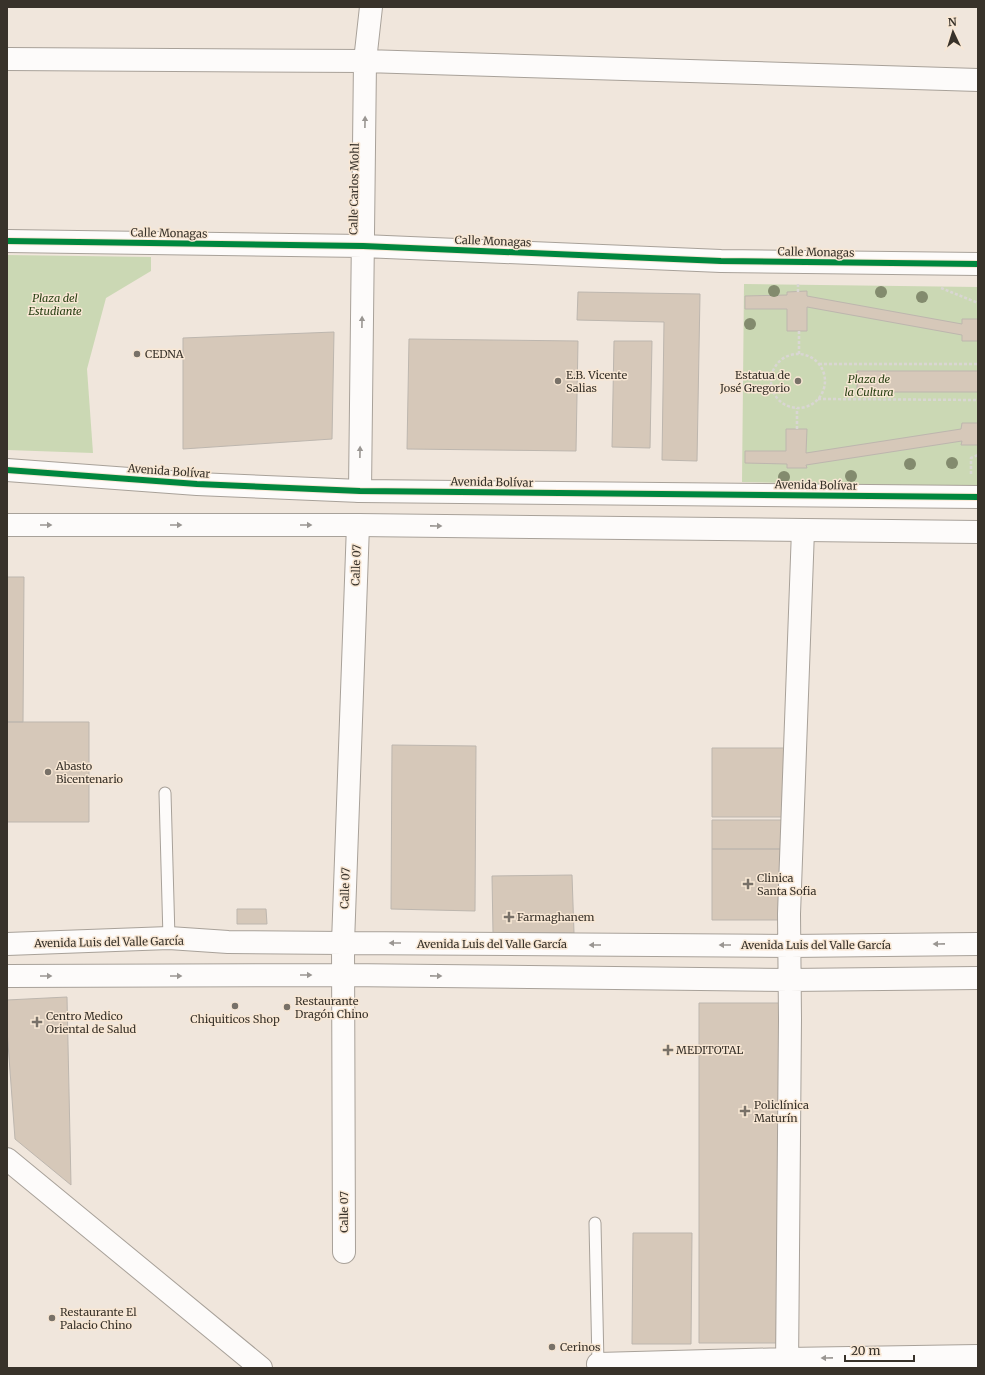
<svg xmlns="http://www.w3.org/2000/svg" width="985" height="1375" viewBox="0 0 985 1375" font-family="Merriweather,serif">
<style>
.green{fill:#cbd8b4}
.building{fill:#d6c8b9;stroke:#bdb6ae}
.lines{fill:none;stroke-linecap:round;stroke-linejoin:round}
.lane-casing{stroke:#a8a199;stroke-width:13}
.street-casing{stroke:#a8a199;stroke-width:24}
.secondary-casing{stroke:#a8a199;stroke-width:24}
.path{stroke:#d9d6d3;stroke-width:2.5;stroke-dasharray:3 2;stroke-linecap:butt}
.lane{stroke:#fdfbfa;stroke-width:11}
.street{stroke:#fdfbfa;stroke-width:22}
.secondary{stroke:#fdfbfa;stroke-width:22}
.cycleway-casing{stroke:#f8e7d4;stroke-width:8}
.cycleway{stroke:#00873e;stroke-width:6}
.tree{fill:#838b6e}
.oneway{fill:#9a9692}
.poi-dot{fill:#787168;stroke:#f8e7d4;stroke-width:1.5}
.labels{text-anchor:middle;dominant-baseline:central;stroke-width:3;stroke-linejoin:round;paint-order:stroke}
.street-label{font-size:11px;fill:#38322a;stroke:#f8e7d4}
.park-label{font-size:11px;font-style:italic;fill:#294014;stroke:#f8e7d4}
.poi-label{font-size:11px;fill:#38322a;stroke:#f8e7d4;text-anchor:start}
</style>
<rect width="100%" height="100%" fill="#f0e6dc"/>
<path class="green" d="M 7,255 L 151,257 L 151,271 L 106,298 L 87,369 L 93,453 L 7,450 Z
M 744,284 L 978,287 L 978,487 L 742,482 Z"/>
<path class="building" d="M 807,291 L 807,296 L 962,324 L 962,319 L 978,319 L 978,341 L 962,341 L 962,335 L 807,307 L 807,331 L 787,331 L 787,309 L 745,309 L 745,296 L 787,295 L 787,292 Z
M 578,292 L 700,294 L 697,461 L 662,460 L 664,322 L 577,320 Z
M 334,332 L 332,439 L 183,449 L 183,338 Z
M 409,339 L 578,341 L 576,451 L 407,449 Z
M 614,341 L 652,341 L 650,448 L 612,447 Z
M 857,371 L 978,371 L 978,392 L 857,392 Z
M 962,423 L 978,423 L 978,445 L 961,445 L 962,441 L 806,465 L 807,468 L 787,468 L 787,464 L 745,463 L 745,451 L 786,451 L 786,429 L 807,429 L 806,453 L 961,429 Z
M 7,577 L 24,577 L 23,722 L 7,722 Z
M 7,722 L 89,722 L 89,822 L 7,822 Z
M 392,745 L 476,746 L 475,911 L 391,909 Z
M 712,748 L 784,748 L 784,817 L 712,817 Z
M 712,820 L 784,820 L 784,849 L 712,849 Z
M 712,849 L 784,849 L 784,920 L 712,920 Z
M 572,875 L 574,933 L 493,933 L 492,876 Z
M 237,909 L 266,909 L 267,924 L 237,924 Z
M 67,997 L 71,1185 L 15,1139 L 7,1030 L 7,1000 Z
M 699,1003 L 781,1003 L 781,1343 L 699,1343 Z
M 633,1233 L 692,1233 L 691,1344 L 632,1344 Z"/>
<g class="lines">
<g class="lane-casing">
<path id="lane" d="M 165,793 L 169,938
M 595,1223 L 598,1364"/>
</g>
<g class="street-casing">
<path id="street" d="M 7,59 L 365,61 L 978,80
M 7,241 L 363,246 L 721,261 L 978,264
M 360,491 L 365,61 L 371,7
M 7,944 L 169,938 L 228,942 L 343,943 L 790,946 L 978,944
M 7,976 L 344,975 L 789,980 L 978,978
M 7,1159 L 261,1368
M 344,1252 L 343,943 L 358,525
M 599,1368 L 598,1364 L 787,1359 L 978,1356
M 787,1368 L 790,1019 L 789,914 L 803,530"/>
</g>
<g class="secondary-casing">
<path id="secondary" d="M 7,470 L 197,484 L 360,491 L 978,497
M 7,525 L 358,525 L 978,532"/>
</g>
<path class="path" d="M 798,284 L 798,292
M 941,288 L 978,303
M 799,331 L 799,354
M771 381a27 27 0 1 1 54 0a27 27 0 1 1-54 0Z
M 819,364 L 978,364
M 818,399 L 978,400
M 797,429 L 797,408
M 971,474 L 971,458 L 978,455"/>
<use href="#lane" class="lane"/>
<use href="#street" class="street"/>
<use href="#secondary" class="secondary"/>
<g class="cycleway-casing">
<path id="cycleway" d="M 7,241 L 363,246 L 721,261 L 978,264
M 7,470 L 197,484 L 360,491 L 978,497"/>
</g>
<use href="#cycleway" class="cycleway"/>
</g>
<g class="tree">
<circle cx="774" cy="291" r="6"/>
<circle cx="881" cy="292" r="6"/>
<circle cx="922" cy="297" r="6"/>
<circle cx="750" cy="324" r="6"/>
<circle cx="952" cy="463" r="6"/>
<circle cx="910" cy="464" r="6"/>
<circle cx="851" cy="476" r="6"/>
<circle cx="784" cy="477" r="6"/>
</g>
<defs><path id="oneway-solid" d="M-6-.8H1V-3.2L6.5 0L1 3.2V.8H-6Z"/></defs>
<g class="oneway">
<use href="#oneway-solid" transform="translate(365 122) rotate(-89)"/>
<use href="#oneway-solid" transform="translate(362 322) rotate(-89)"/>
<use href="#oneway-solid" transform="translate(360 452) rotate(-89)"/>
<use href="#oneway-solid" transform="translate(46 525)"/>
<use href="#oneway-solid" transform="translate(176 525)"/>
<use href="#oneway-solid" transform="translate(306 525)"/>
<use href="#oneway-solid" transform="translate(436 526) rotate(1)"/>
<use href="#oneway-solid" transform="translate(395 943) rotate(-180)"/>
<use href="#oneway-solid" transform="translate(939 944) rotate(179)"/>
<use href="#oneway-solid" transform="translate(595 945) rotate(-180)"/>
<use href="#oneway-solid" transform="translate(725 945) rotate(-180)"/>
<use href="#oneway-solid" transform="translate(306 975)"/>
<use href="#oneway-solid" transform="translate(46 976)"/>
<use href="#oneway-solid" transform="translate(176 976)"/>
<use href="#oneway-solid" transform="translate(436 976) rotate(1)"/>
<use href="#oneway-solid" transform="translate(827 1358) rotate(179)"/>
</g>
<g class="poi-dot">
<circle cx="137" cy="354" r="4"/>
<circle cx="558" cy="381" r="4"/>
<circle cx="798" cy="381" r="4"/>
<circle cx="48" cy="772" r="4"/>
<path d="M746 878h4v4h4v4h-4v4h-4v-4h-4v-4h4z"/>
<path d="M507 911h4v4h4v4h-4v4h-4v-4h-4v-4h4z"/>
<circle cx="235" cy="1006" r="4"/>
<circle cx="287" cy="1007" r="4"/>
<path d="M35 1016h4v4h4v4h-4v4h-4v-4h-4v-4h4z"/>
<path d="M666 1044h4v4h4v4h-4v4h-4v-4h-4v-4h4z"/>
<path d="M743 1105h4v4h4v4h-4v4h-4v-4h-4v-4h4z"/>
<circle cx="52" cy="1318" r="4"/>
<circle cx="552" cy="1347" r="4"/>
</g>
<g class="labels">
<g class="street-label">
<text transform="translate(354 189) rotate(-89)">Calle Carlos Mohl</text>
<text transform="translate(169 233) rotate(1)">Calle Monagas</text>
<text transform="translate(493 241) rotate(2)">Calle Monagas</text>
<text transform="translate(816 252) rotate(1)">Calle Monagas</text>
<text transform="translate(169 471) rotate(4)">Avenida Bolívar</text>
<text transform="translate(492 482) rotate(1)">Avenida Bolívar</text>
<text transform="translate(816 485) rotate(1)">Avenida Bolívar</text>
<text transform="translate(356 565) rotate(-88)">Calle 07</text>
<text transform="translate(345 888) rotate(-88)">Calle 07</text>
<text transform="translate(109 942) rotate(-1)">Avenida Luis del Valle García</text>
<text x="492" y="944">Avenida Luis del Valle García</text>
<text x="816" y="945">Avenida Luis del Valle García</text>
<text transform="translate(344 1212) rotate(-90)">Calle 07</text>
</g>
<g class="park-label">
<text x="55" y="298">Plaza del<tspan x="55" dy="13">Estudiante</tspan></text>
<text x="869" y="379">Plaza de<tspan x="869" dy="13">la Cultura</tspan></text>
</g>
<g class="poi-label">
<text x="145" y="354">CEDNA</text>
<text x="566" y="375">E.B. Vicente<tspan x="566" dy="13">Salias</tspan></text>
<text x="790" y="375" text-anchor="end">Estatua de<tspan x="790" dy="13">José Gregorio</tspan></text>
<text x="56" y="766">Abasto<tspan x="56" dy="13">Bicentenario</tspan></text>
<text x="757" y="878">Clinica<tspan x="757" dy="13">Santa Sofia</tspan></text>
<text x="517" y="917">Farmaghanem</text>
<text x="295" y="1001">Restaurante<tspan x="295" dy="13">Dragón Chino</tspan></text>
<text x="46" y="1016">Centro Medico<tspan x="46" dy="13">Oriental de Salud</tspan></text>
<text x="235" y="1019" text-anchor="middle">Chiquiticos Shop</text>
<text x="676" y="1050">MEDITOTAL</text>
<text x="754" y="1105">Policlínica<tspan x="754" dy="13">Maturín</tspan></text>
<text x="60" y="1312">Restaurante El<tspan x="60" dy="13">Palacio Chino</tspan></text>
<text x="560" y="1347">Cerinos</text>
</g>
</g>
<rect width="985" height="1375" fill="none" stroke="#38322a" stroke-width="16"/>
<g transform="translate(953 32) rotate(356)" stroke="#f8e7d4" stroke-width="3" paint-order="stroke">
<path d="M0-3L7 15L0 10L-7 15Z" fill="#38322a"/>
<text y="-6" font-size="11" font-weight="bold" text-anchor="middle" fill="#38322a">N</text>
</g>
<path d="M845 1355v6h69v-6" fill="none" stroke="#38322a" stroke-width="2"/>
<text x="851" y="1355" font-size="12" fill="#38322a" stroke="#f8e7d4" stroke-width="3" paint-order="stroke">20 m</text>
</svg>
